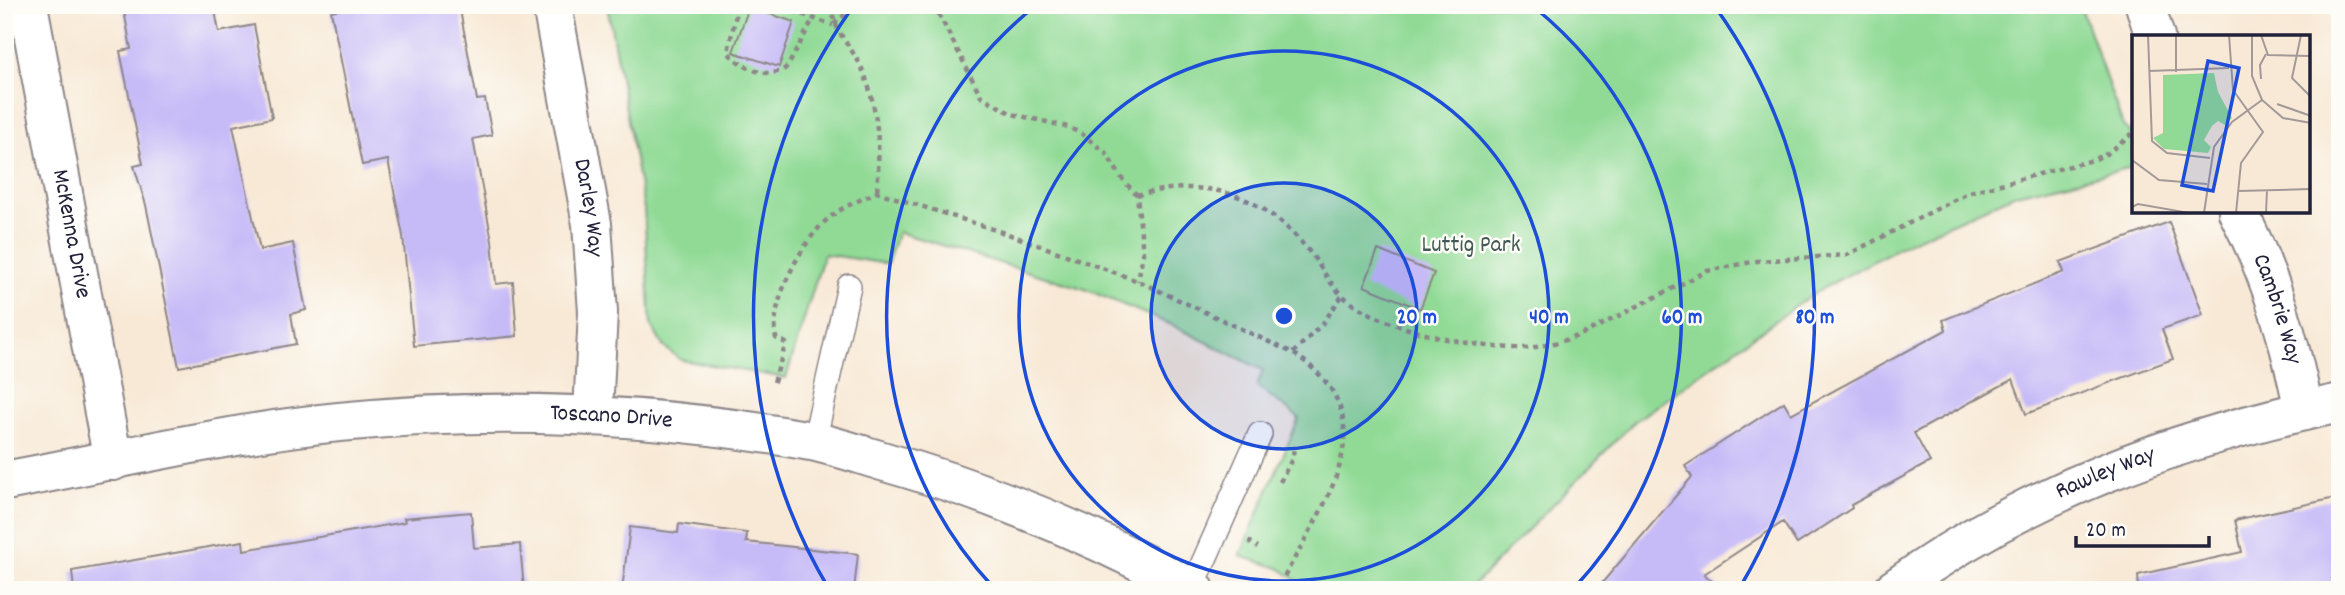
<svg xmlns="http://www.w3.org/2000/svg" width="2345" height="595" viewBox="0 0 2345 595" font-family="Dekko,sans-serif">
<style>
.green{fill:#90da95;stroke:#597e68;stroke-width:2}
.building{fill:#c6baf7}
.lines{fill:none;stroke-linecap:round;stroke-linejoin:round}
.lane-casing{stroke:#8d8688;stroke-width:26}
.street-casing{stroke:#8d8688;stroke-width:42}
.path{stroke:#8d8688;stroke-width:4.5;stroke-dasharray:5 5;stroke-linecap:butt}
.lane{stroke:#fff;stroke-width:23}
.street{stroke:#fff;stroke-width:38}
.ring{fill:none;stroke:#1d4ed8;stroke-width:3.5}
.labels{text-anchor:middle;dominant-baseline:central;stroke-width:5;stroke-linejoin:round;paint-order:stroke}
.street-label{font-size:24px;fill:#22223b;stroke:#fdfcf7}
.park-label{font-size:24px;fill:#435956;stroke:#fdfcf7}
.inset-road{fill:none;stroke:#a29998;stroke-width:2}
.view{fill:#1d4ed8;fill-opacity:0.15;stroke:#1d4ed8;stroke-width:3.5}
.inset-edge{fill:none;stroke:#22223b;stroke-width:3.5}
.centre{fill:#1d4ed8;stroke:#fdfcf7;stroke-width:3.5}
.ring-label{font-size:21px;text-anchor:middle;font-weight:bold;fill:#1d4ed8;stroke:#fdfcf7;stroke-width:5;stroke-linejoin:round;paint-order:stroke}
</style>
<rect width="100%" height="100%" fill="#fdfcf7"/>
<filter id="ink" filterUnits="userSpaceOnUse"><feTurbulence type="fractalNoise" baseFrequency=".0143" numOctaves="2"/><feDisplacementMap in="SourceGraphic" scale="14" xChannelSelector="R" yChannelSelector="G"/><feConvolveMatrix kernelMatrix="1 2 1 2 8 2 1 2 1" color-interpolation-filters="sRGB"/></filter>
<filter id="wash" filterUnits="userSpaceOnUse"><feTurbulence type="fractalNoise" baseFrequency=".00686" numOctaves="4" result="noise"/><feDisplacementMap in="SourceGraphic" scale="28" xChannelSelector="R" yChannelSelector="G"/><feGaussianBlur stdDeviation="1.57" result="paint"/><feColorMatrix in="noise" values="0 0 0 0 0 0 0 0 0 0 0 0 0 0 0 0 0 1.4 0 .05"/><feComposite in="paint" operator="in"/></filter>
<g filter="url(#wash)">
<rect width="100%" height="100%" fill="#f8e9d6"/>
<path class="green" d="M 607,5 L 2080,5 L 2123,126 L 2133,135 L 2133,167 L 2016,194 L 1909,242 L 1814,293 L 1634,422 L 1469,590 L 1311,590 L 1279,568 L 1240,556 L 1299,418 L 1257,386 L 1263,370 L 1172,325 L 1085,289 L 898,232 L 887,264 L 824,254 L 786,378 L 681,360 L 663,346 L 651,325 L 644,209 Z"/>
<g id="blocks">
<path class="building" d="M 123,5 L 214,5 L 219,32 L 254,25 L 272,118 L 233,126 L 260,250 L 293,243 L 306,310 L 291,314 L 296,344 L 179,367 L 146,205 L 134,166 L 143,164 L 120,51 L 131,49 Z
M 364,5 L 459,5 L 477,100 L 485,99 L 492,135 L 473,139 L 492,241 L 496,284 L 513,282 L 517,336 L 414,346 L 403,236 L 388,160 L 362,165 L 331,11 Z
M 749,7 L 794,22 L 779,67 L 733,52 Z
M 2169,222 L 2203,315 L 2162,329 L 2173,359 L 2026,414 L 2013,379 L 1914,433 L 1930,462 L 1851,505 L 1852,508 L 1797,544 L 1783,522 L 1704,574 L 1722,590 L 1596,590 L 1692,477 L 1685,466 L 1784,402 L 1791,414 L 1946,330 L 1943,320 L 2064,272 L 2060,262 Z
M 1378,250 L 1434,273 L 1420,309 L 1364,286 Z
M 2340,497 L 2340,590 L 2139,590 L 2138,575 L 2242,552 L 2235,520 Z
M 471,512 L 474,548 L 520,544 L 524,590 L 74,590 L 72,571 L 243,541 L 244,550 L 405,522 L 404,518 Z
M 679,524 L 747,533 L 746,542 L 858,554 L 854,590 L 622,590 L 630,527 L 678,533 Z"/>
</g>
</g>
<g filter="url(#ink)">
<use href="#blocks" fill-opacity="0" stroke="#8d8688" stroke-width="2"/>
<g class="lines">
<g class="lane-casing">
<path id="lane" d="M 814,442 L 849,286
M 1192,588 L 1260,434"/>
</g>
<g class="street-casing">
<g id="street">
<path id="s1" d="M 28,5 L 113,461"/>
<path id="s2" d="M 552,5 L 592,224 L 598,312 L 593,413"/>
<path d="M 2145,5 L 2155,37"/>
<path id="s3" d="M 2238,212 C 2271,275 2290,341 2304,411"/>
<path id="s4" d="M 5,481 C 116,460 227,433 339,422 C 498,406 654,413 811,441 C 835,446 859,454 882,461 C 992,492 1095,536 1195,590"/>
<path id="s5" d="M 1893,590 C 2026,492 2180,437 2340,403"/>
</g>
</g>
<path class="path" d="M 738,5 L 728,52 C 741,68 771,82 788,66 L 813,19
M 774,5 L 833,25
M 831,5 C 834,35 853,46 864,73 C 879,113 880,150 877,192
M 934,5 L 981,96 L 1012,114 L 1068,127 L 1082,134 L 1105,152 L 1123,180 L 1137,195 L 1143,253 L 1138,281
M 834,24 L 856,5
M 1137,195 C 1208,177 1261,193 1308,250 C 1320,264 1329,284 1343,296 C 1379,329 1478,350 1526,348 C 1546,346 1564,341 1583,334 L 1707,271 L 1757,261 L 1847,255 L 1970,192 L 2093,160 L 2108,153 L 2133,133
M 1293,353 L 1323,323 L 1342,296
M 774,382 L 786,343 L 776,338 C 769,303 802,240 829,218 C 843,206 861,200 877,192 L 1008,234 L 1138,281 L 1293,353 C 1393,419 1323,503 1282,581
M 1280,482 L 1293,457 L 1294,445
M 1251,540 L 1250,543 L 1258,547"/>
<use href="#lane" class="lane"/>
<use href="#street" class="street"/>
</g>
</g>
<circle cx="1284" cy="316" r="133" fill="#1d4ed8" fill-opacity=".12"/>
<g class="ring">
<circle cx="1284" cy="316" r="133"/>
<circle cx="1284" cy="316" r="265"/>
<path d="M993 587A398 398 0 0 1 1034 7M1534 7A398 398 0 0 1 1575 587"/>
<path d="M829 589A531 531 0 0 1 852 8M1716 8A531 531 0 0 1 1739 589"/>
</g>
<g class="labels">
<g class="street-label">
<text stroke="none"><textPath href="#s2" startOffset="206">Darley Way</textPath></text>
<text stroke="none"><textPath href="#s1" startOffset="233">McKenna Drive</textPath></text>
<text stroke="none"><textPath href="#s3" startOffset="105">Cambrie Way</textPath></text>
<text stroke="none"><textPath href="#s4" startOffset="612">Toscano Drive</textPath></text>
<text stroke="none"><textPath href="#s5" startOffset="243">Rawley Way</textPath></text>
</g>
<g class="park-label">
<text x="1471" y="246">Luttig Park</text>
</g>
</g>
<g transform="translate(2132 35)">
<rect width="178" height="178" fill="#f8e9d6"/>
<path d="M 82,38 L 86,57 L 100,83 L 93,90 L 86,86 L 80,91 L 72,105 L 79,112 L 76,118 L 32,114 L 21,103 L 31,98 L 31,40 Z" fill="#90da95"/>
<path class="inset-road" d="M 16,0 L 20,106 L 35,118 L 78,123M 44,0 L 44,37M 97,0 L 101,55 L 131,97 L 109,128 L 104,178M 120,0 L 120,41 L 130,65 L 151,83 L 179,88M 129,0 L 136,20 L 179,21M 169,0 L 160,43 L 179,62M 17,36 L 97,33M 129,44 L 128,30 L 134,19M 145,69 L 179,81M 0,125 L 27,145 L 75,149M 106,156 L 179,154M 0,172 L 6,169 L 57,178M 72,178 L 82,112 L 100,87 L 130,65M 134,178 L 135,155"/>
<path class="view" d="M 76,26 L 107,33 L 81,156 L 50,150 Z"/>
<rect width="178" height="178" class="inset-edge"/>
</g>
<circle cx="1284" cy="316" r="10" class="centre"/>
<g class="ring-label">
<text x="1417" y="323">20 m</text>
<text x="1549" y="323">40 m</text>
<text x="1682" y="323">60 m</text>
<text x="1815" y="323">80 m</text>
</g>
<rect width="2345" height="595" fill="none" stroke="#fdfcf7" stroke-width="28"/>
<path d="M2076 536v10h133v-10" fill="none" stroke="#22223b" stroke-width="3.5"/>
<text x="2086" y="536" font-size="21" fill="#22223b" stroke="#fdfcf7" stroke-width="5" paint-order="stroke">20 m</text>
</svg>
